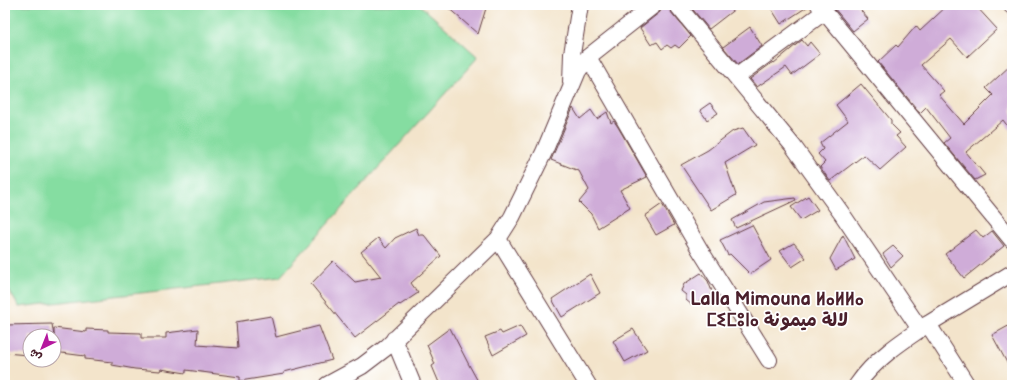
<svg xmlns="http://www.w3.org/2000/svg" width="1017" height="390" viewBox="0 0 1017 390" font-family="'Balsamiq Sans','Playpen Sans Arabic','Noto Sans Tifinagh',sans-serif">
<style>
.green{fill:#85dda1;stroke:#687e66}
.building{fill:#cfacd8}
.lines{fill:none;stroke-linecap:round;stroke-linejoin:round}
.minor-casing{stroke:#633d43;stroke-width:18}
.minor{stroke:#fff;stroke-width:16}
.labels{text-anchor:middle;dominant-baseline:central;stroke-width:3.5;stroke-linejoin:round;paint-order:stroke}
.district-label{font-size:18px;font-weight:bold;fill:#4a1f2b;stroke:#fff}
</style>
<rect width="100%" height="100%" fill="#fff"/>
<filter id="ink" filterUnits="userSpaceOnUse"><feTurbulence type="fractalNoise" baseFrequency=".025" numOctaves="2"/><feDisplacementMap in="SourceGraphic" scale="8" xChannelSelector="R" yChannelSelector="G"/><feConvolveMatrix kernelMatrix="1 2 1 2 8 2 1 2 1" color-interpolation-filters="sRGB"/></filter>
<filter id="wash" filterUnits="userSpaceOnUse"><feTurbulence type="fractalNoise" baseFrequency=".012" numOctaves="4" result="noise"/><feDisplacementMap in="SourceGraphic" scale="16" xChannelSelector="R" yChannelSelector="G"/><feGaussianBlur stdDeviation="0.9" result="paint"/><feColorMatrix in="noise" values="0 0 0 0 0 0 0 0 0 0 0 0 0 0 0 0 0 1.4 0 .05"/><feComposite in="paint" operator="in"/></filter>
<g filter="url(#wash)">
<rect width="100%" height="100%" fill="#f3e4cb"/>
<path class="green" d="M 5,5 L 420,5 L 478,57 L 280,277 L 19,307 L 5,284 Z"/>
<g id="blocks">
<path class="building" d="M 445,5 L 487,5 L 478,34 Z
M 663,5 L 668,5 L 670,11 L 691,36 L 679,48 L 675,45 L 671,48 L 667,45 L 662,49 L 657,42 L 651,45 L 640,28 L 660,12 Z
M 689,5 L 740,5 L 709,29 Z
M 769,5 L 810,5 L 781,24 Z
M 837,5 L 856,5 L 868,19 L 853,31 L 834,8 Z
M 948,5 L 975,5 L 997,29 L 967,57 L 951,39 L 921,65 L 944,91 L 939,95 L 964,124 L 993,95 L 986,88 L 1012,64 L 1012,132 L 1003,120 L 966,152 L 985,175 L 975,180 L 944,143 L 950,138 L 926,107 L 920,113 L 878,62 L 896,45 L 898,47 L 916,26 L 920,31 Z
M 750,27 L 762,46 L 738,64 L 723,47 Z
M 802,40 L 807,46 L 810,42 L 820,54 L 792,75 L 786,67 L 757,87 L 750,79 L 773,62 L 774,63 Z
M 861,84 L 891,120 L 891,124 L 900,133 L 896,136 L 906,147 L 880,170 L 864,155 L 830,181 L 820,167 L 825,162 L 818,154 L 823,149 L 820,143 L 848,121 L 836,105 Z
M 710,103 L 718,113 L 707,120 L 700,110 Z
M 573,108 L 580,119 L 591,110 L 597,119 L 607,112 L 611,123 L 614,121 L 618,127 L 647,177 L 620,190 L 630,208 L 598,228 L 591,214 L 579,202 L 589,190 L 579,171 L 551,160 Z
M 743,128 L 755,145 L 725,163 L 736,195 L 711,210 L 681,165 L 708,150 L 733,131 Z
M 808,196 L 818,210 L 801,220 L 791,207 Z
M 795,198 L 796,200 L 736,228 L 732,220 L 764,202 Z
M 662,204 L 674,225 L 656,235 L 645,216 Z
M 752,225 L 771,260 L 750,274 L 730,254 L 728,255 L 720,240 Z
M 416,228 L 419,235 L 424,235 L 441,256 L 411,283 L 418,293 L 400,305 L 399,304 L 355,338 L 311,284 L 333,261 L 355,282 L 381,277 L 361,252 L 378,238 L 386,248 L 395,238 Z
M 976,230 L 983,238 L 992,231 L 1004,246 L 964,278 L 945,254 Z
M 843,235 L 855,259 L 836,270 L 830,259 Z
M 794,243 L 806,258 L 792,267 L 780,251 Z
M 893,246 L 903,256 L 891,267 L 883,254 Z
M 701,273 L 708,281 L 713,294 L 692,305 L 686,300 L 686,295 L 681,291 L 684,284 Z
M 590,274 L 600,293 L 562,317 L 552,299 Z
M 271,316 L 276,337 L 319,326 L 332,360 L 284,372 L 284,374 L 240,381 L 240,377 L 186,370 L 186,373 L 161,369 L 160,371 L 135,369 L 112,365 L 112,362 L 85,359 L 85,356 L 54,352 L 54,328 L 86,332 L 86,329 L 108,330 L 108,332 L 141,333 L 141,338 L 166,338 L 166,333 L 198,329 L 197,345 L 238,348 L 236,322 Z
M 52,324 L 54,336 L 30,336 L 28,355 L 5,353 L 5,325 Z
M 1012,324 L 1012,372 L 992,335 Z
M 520,326 L 526,336 L 493,355 L 485,337 L 500,331 L 502,334 Z
M 450,328 L 469,365 L 480,385 L 440,385 L 432,366 L 435,364 L 427,345 Z
M 633,329 L 647,350 L 625,362 L 613,341 Z"/>
</g>
</g>
<g filter="url(#ink)">
<use href="#blocks" fill-opacity="0" stroke="#633d43" stroke-width="1"/>
<g class="lines">
<g class="minor-casing">
<path id="minor" d="M 677,5 L 793,146 L 842,214 L 920,329
M 819,5 L 1012,240
M 1011,5 L 1012,6
M 588,57 L 700,250 L 769,360
M 736,77 L 824,12
M 571,82 L 572,54 L 580,5
M 498,239 L 588,385
M 928,324 L 1012,273
M 394,339 L 413,385
M 327,385 L 362,366 L 387,347 L 498,239 L 512,217 L 544,152 L 578,71 L 588,57 L 654,5
M 857,385 C 875,359 902,341 928,324 L 967,385"/>
</g>
<use href="#minor" class="minor"/>
</g>
</g>
<g class="labels">
<g class="district-label">
<text x="777" y="299">Lalla Mimouna ⵍⴰⵍⵍⴰ<tspan x="777" dy="21">ⵎⵉⵎⵓⵏⴰ لالة ميمونة</tspan></text>
</g>
</g>
<rect width="1017" height="390" fill="none" stroke="#fff" stroke-width="20"/>
<g transform="translate(42 348) rotate(223)"><circle r="19" fill="#ffffff" stroke="#b7a5aa"/>
<path d="M0-3L7 15L0 10L-7 15Z" fill="#b5179e"/>
<text y="-6" font-size="11" font-weight="bold" text-anchor="middle" fill="#4a1f2b">ش</text>
</g>
</svg>
